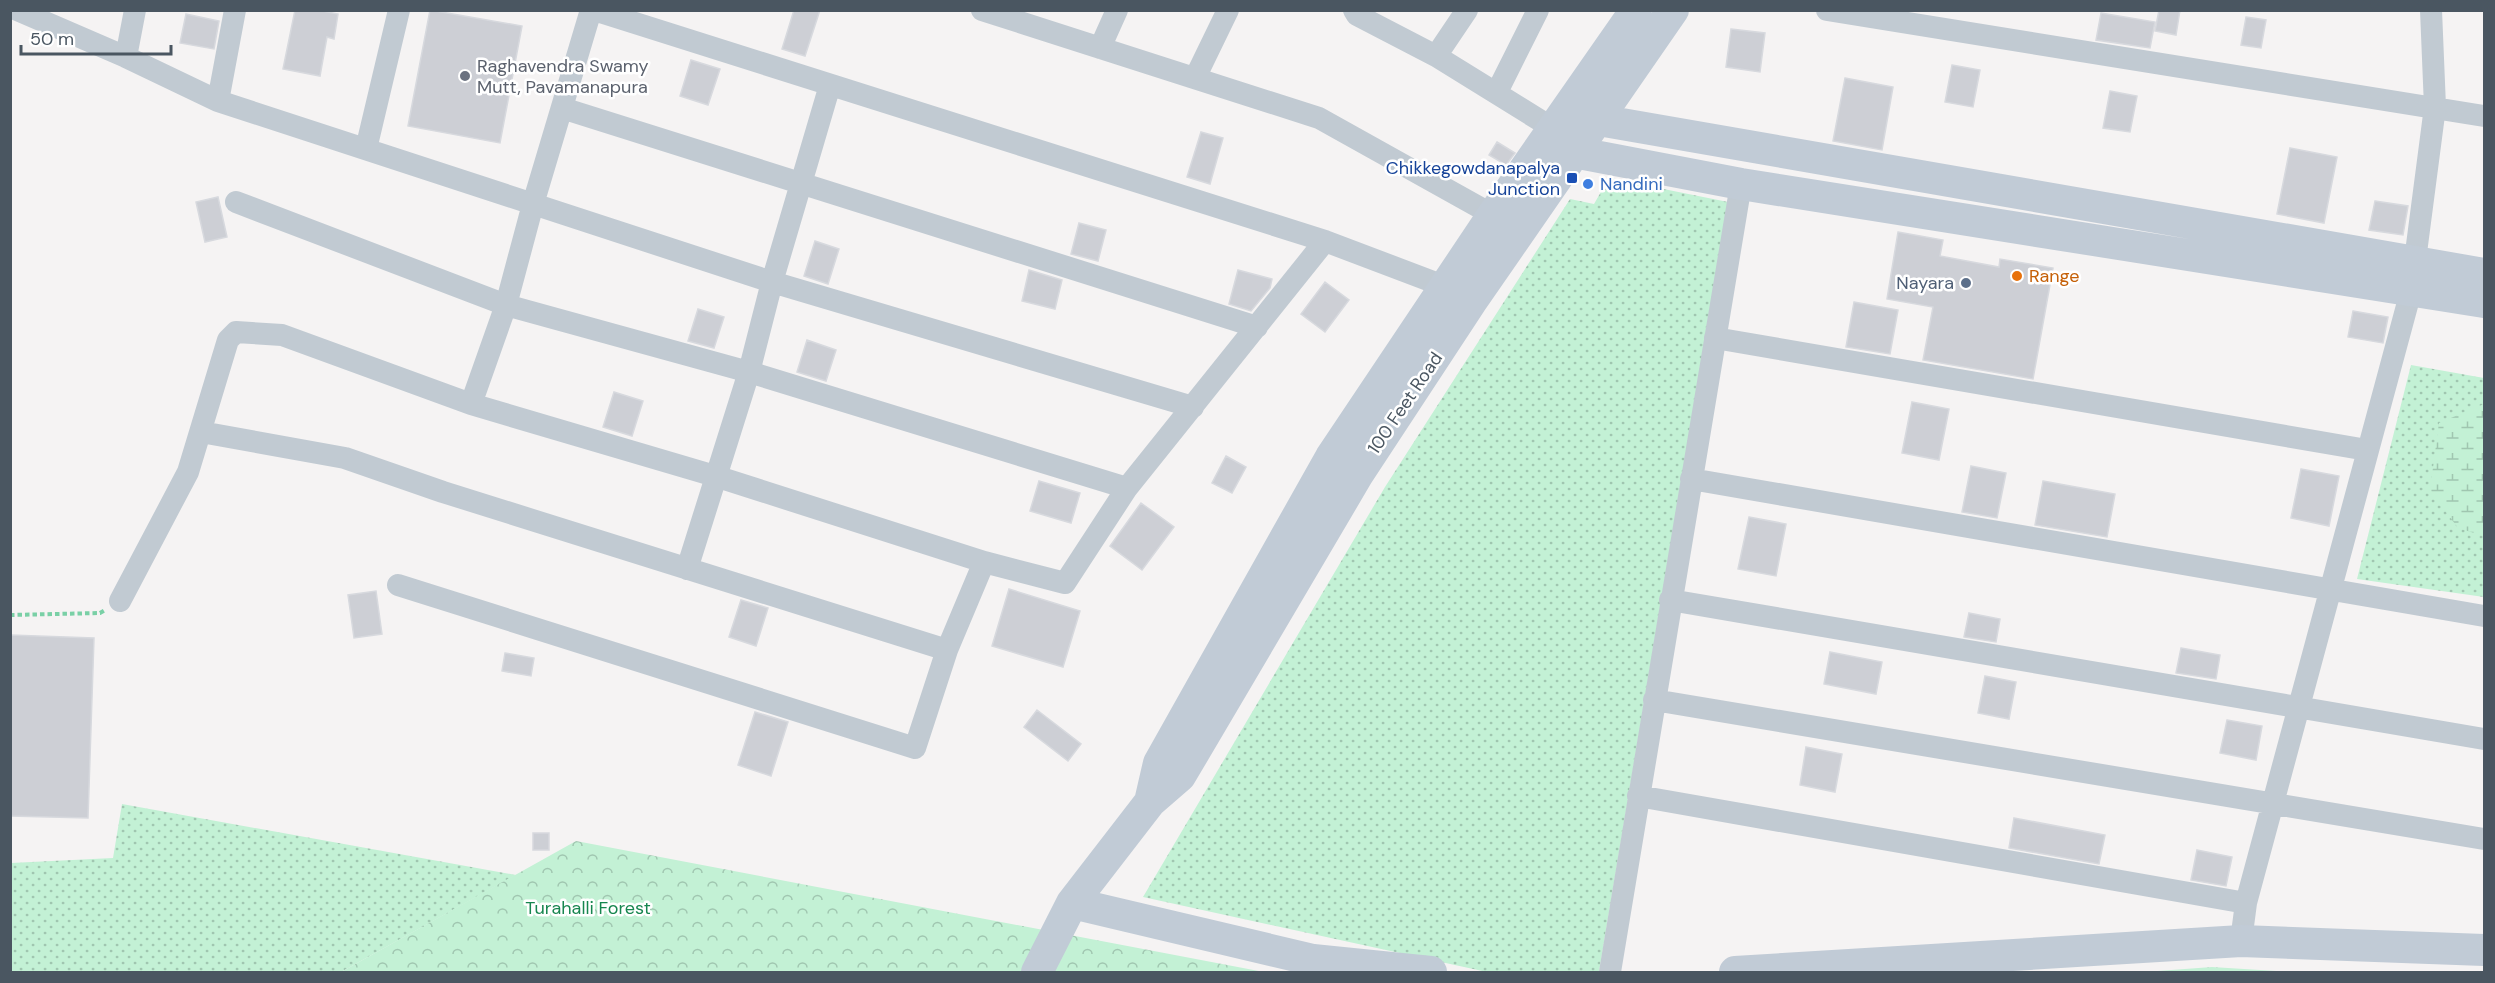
<svg xmlns="http://www.w3.org/2000/svg" width="2495" height="983" viewBox="0 0 2495 983" font-family="'DM Sans',sans-serif">
<style>
.grass{fill:url(#grass-dots)}
.forest{fill:url(#forest-crowns)}
.wetland{fill:url(#wetland-marsh)}
.building{fill:#cdcfd5;stroke:#d7d9de;stroke-width:1.5}
.lines{fill:none;stroke-linecap:round;stroke-linejoin:round}
.path{stroke:#7ad0a6;stroke-width:4;stroke-dasharray:4.5 3;stroke-linecap:butt}
.street{stroke:#c1cad2;stroke-width:22}
.secondary{stroke:#c1cbd6;stroke-width:32}
.worship-dot{fill:#6b7280;stroke:#fff;stroke-width:2}
.transit-dot{fill:#1a4fb4;stroke:#fff;stroke-width:2}
.shop-dot{fill:#3f7fe0;stroke:#fff;stroke-width:2}
.food-dot{fill:#e8710a;stroke:#fff;stroke-width:2}
.service-dot{fill:#5c6f8a;stroke:#fff;stroke-width:2}
.labels{text-anchor:middle;dominant-baseline:central;stroke-width:5;stroke-linejoin:round;paint-order:stroke}
.worship-label{font-size:18px;fill:#5b616d;stroke:#fff;text-anchor:start}
.transit-label{font-size:18px;fill:#164399;stroke:#fff;text-anchor:end}
.shop-label{font-size:18px;fill:#366cbe;stroke:#fff;text-anchor:start}
.food-label{font-size:18px;fill:#c56008;stroke:#fff;text-anchor:start}
.service-label{font-size:18px;fill:#4e5e75;stroke:#fff;text-anchor:end}
.street-label{font-size:18px;fill:#4a5661;stroke:#fff}
.park-label{font-size:18px;fill:#17864f;stroke:#fff}
</style>
<defs>
<pattern id="grass-dots" width="8" height="8" patternUnits="userSpaceOnUse" patternTransform="scale(1.5)"><rect width="8" height="8" fill="#c3f1d5"/><path d="M2 2h.1M6 6h.1" fill="none" stroke="#a0c6b0" stroke-width="1.8" stroke-linecap="round"/></pattern>
<pattern id="forest-crowns" width="20" height="18" patternUnits="userSpaceOnUse" patternTransform="scale(1.5)"><rect width="20" height="18" fill="#c3f1d5"/><path d="M2 6a3 3 0 1 1 6 0M12 15a3 3 0 1 1 6 0" fill="none" stroke="#a0c6b0"/></pattern>
<pattern id="wetland-marsh" width="20" height="14" patternUnits="userSpaceOnUse" patternTransform="scale(1.5)"><rect width="20" height="14" fill="#c3f1d5"/><path d="M1 5h8M5 5V1M11 12h8M15 12V8" fill="none" stroke="#a0c6b0"/></pattern>
</defs>
<rect width="100%" height="100%" fill="#f5f3f3"/>
<path class="grass" d="M 1609,178 L 1728,202 L 1599,972 L 1487,972 L 1143,897 L 1385,487 L 1570,199 L 1594,204 Z
M 2411,365 L 2484,378 L 2484,597 L 2357,579 Z
M 122,804 L 516,875 L 341,972 L 11,972 L 11,863 L 113,858 Z"/>
<path class="forest" d="M 576,841 L 1264,972 L 341,972 Z
M 2212,967 L 2293,972 L 2144,972 Z"/>
<path class="wetland" d="M 2484,404 L 2484,536 L 2458,528 L 2430,490 L 2439,423 Z"/>
<path class="building" d="M 295,10 L 318,10 L 338,14 L 334,39 L 327,37 L 320,76 L 283,69 Z
M 430,10 L 522,26 L 500,143 L 408,126 Z
M 794,10 L 820,10 L 805,56 L 782,49 Z
M 2159,10 L 2180,10 L 2176,35 L 2155,31 Z
M 2101,13 L 2155,22 L 2150,48 L 2096,40 Z
M 186,14 L 219,21 L 214,49 L 180,43 Z
M 2246,17 L 2266,20 L 2261,48 L 2241,45 Z
M 1731,29 L 1765,33 L 1760,72 L 1726,67 Z
M 691,60 L 720,69 L 708,105 L 680,96 Z
M 1952,65 L 1980,70 L 1973,107 L 1945,102 Z
M 1845,78 L 1893,87 L 1882,150 L 1833,141 Z
M 2110,91 L 2137,96 L 2130,132 L 2103,128 Z
M 1201,132 L 1223,138 L 1210,184 L 1187,177 Z
M 1497,142 L 1515,153 L 1506,165 L 1489,155 Z
M 2290,148 L 2337,157 L 2324,223 L 2277,214 Z
M 218,197 L 227,237 L 205,242 L 196,202 Z
M 2375,201 L 2408,206 L 2403,235 L 2369,230 Z
M 1079,223 L 1106,230 L 1098,261 L 1071,254 Z
M 1898,232 L 1943,240 L 1940,256 L 1999,267 L 2000,259 L 2053,268 L 2033,379 L 1923,360 L 1933,307 L 1887,299 Z
M 815,241 L 839,249 L 828,284 L 804,276 Z
M 1029,270 L 1062,280 L 1055,309 L 1022,301 Z
M 1238,270 L 1272,279 L 1270,288 L 1251,311 L 1229,304 Z
M 1325,282 L 1349,300 L 1325,332 L 1301,314 Z
M 1854,302 L 1898,310 L 1890,354 L 1846,347 Z
M 698,309 L 724,317 L 714,348 L 688,341 Z
M 2353,311 L 2388,317 L 2383,343 L 2348,337 Z
M 807,340 L 836,350 L 826,381 L 797,372 Z
M 614,392 L 643,401 L 632,436 L 603,427 Z
M 1912,402 L 1949,409 L 1939,460 L 1902,453 Z
M 1226,456 L 1246,467 L 1232,493 L 1212,483 Z
M 1971,466 L 2006,473 L 1997,518 L 1962,512 Z
M 2301,469 L 2339,476 L 2329,526 L 2291,518 Z
M 1039,481 L 1080,493 L 1071,523 L 1030,511 Z
M 2043,481 L 2115,494 L 2107,537 L 2035,525 Z
M 1141,503 L 1174,527 L 1142,570 L 1110,546 Z
M 1749,517 L 1786,524 L 1776,576 L 1738,569 Z
M 1009,589 L 1080,611 L 1063,667 L 992,646 Z
M 376,591 L 382,634 L 354,638 L 348,595 Z
M 741,600 L 768,608 L 756,646 L 729,637 Z
M 1969,613 L 2000,619 L 1996,642 L 1964,637 Z
M 10,635 L 94,638 L 88,818 L 10,816 Z
M 2181,648 L 2220,655 L 2216,679 L 2176,673 Z
M 1830,652 L 1882,662 L 1876,694 L 1824,684 Z
M 505,653 L 534,658 L 531,676 L 502,671 Z
M 1985,676 L 2016,682 L 2009,719 L 1978,713 Z
M 1037,710 L 1081,744 L 1068,761 L 1024,727 Z
M 755,712 L 788,722 L 771,776 L 738,765 Z
M 2227,720 L 2262,726 L 2256,760 L 2220,753 Z
M 1806,747 L 1842,754 L 1835,792 L 1800,785 Z
M 2014,818 L 2105,835 L 2099,864 L 2009,848 Z
M 533,833 L 549,833 L 549,850 L 533,850 Z
M 2197,850 L 2232,857 L 2226,886 L 2191,880 Z"/>
<g class="lines">
<path class="path" d="M 10,615 L 100,613 L 105,610"/>
<path class="street" d="M 17,10 L 126,57 L 218,101 L 772,282 L 1193,407
M 594,10 L 1325,241 L 1457,291
M 982,10 L 1319,118 L 1493,215
M 1354,10 L 1357,15 L 1436,56 L 1554,129
M 1827,10 L 2484,116
M 1100,48 L 1117,10
M 1436,56 L 1467,10
M 126,57 L 135,10
M 1195,78 L 1228,10
M 1497,92 L 1538,10
M 218,101 L 235,10
M 562,108 L 1257,327
M 366,149 L 399,10
M 236,202 L 506,305 L 749,372 L 1127,488
M 1715,338 L 2367,450
M 471,404 L 506,305 L 533,204 L 591,10
M 201,432 L 345,458 L 443,492 L 947,650
M 1691,479 L 2484,616
M 687,569 L 749,372 L 772,282 L 830,85
M 398,585 L 915,748 L 947,650 L 984,562 L 1065,583 L 1127,488 L 1325,241
M 1670,600 L 2484,739
M 120,601 L 188,472 L 228,340 L 236,332 L 282,335 L 471,404 L 715,476 L 984,562
M 1654,700 L 2484,839
M 1638,796 L 2246,903
M 2241,941 L 2246,903 L 2411,291 L 2435,107 L 2431,10
M 1610,972 L 1741,184"/>
<path class="secondary" d="M 1564,114 L 2484,274
M 1542,146 L 1741,184 L 2484,302
M 1150,802 L 1159,763 L 1331,457 L 1493,215 L 1636,10
M 1072,903 L 1313,960 L 1431,972
M 1037,972 L 1072,903 L 1150,802 L 1180,776 L 1358,474 L 1471,302 L 1673,10
M 1735,972 L 2241,941 L 2484,950"/>
</g>
<circle class="worship-dot" cx="465" cy="76" r="6"/>
<rect class="transit-dot" x="1566" y="172" width="12" height="12" rx="3"/>
<circle class="shop-dot" cx="1588" cy="184" r="6"/>
<circle class="food-dot" cx="2017" cy="276" r="6"/>
<circle class="service-dot" cx="1966" cy="283" r="6"/>
<g class="labels">
<g class="worship-label">
<text x="477" y="66">Raghavendra Swamy<tspan x="477" dy="21">Mutt, Pavamanapura</tspan></text>
</g>
<g class="transit-label">
<text x="1560" y="168">Chikkegowdanapalya<tspan x="1560" dy="21">Junction</tspan></text>
</g>
<g class="shop-label">
<text x="1600" y="184">Nandini</text>
</g>
<g class="food-label">
<text x="2029" y="276">Range</text>
</g>
<g class="service-label">
<text x="1954" y="283">Nayara</text>
</g>
<g class="street-label">
<text transform="translate(1405 403) rotate(-56)">100 Feet Road</text>
</g>
<g class="park-label">
<text x="588" y="908">Turahalli Forest</text>
</g>
</g>
<rect width="2495" height="983" fill="none" stroke="#4a5661" stroke-width="24"/>
<path d="M21 45v9h150v-9" fill="none" stroke="#4a5661" stroke-width="3"/>
<text x="30" y="45" font-size="18" fill="#4a5661" stroke="#ffffff" stroke-width="4.5" paint-order="stroke">50 m</text>
</svg>
